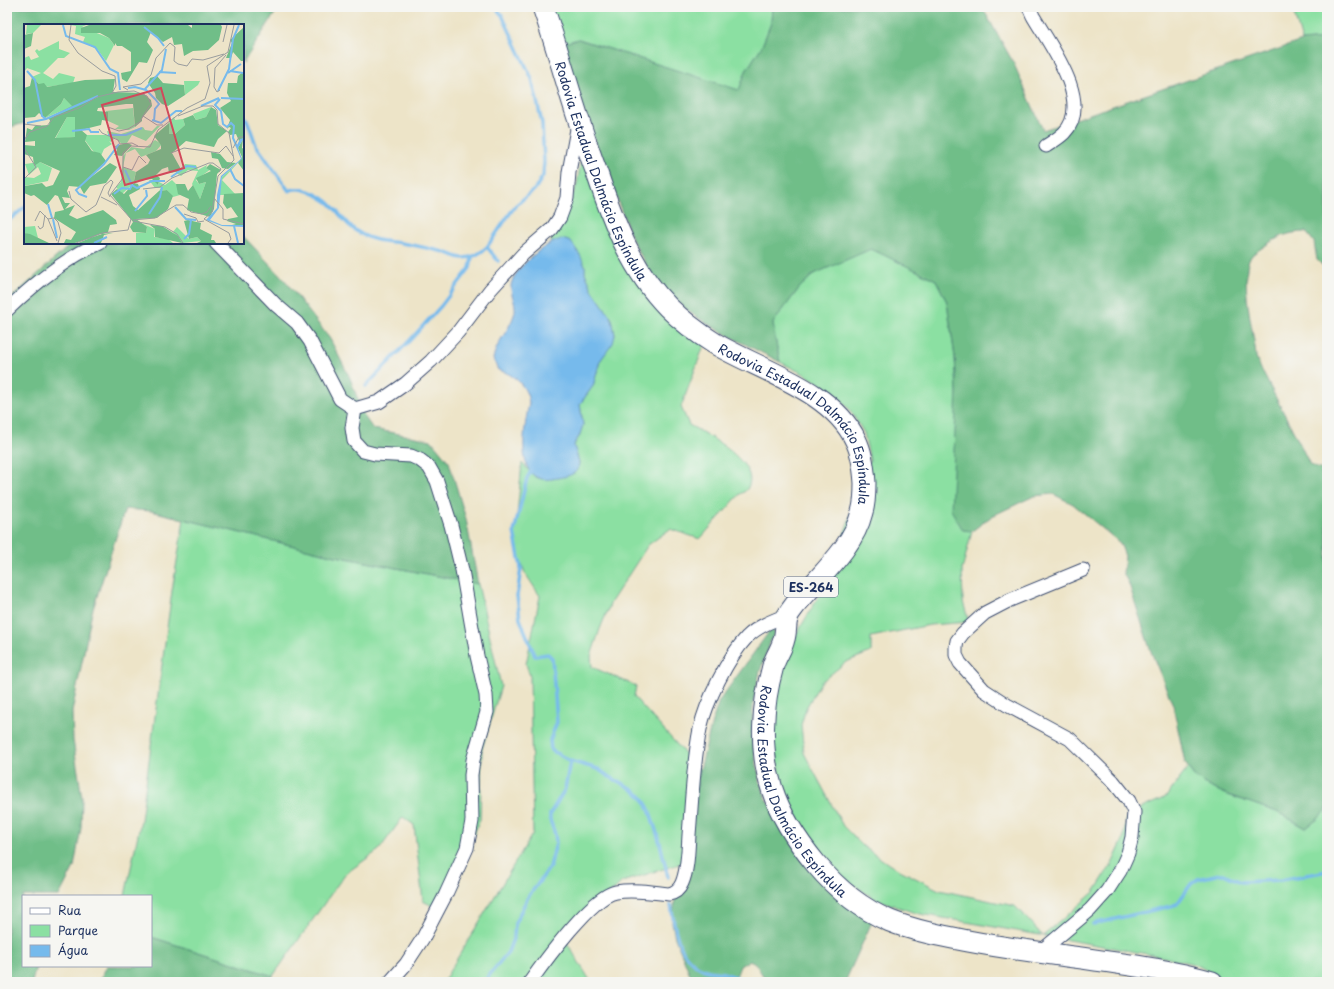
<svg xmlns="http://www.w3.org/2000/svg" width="1334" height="989" viewBox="0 0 1334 989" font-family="'Playpen Sans',sans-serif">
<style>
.green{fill:#8be0a2;stroke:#538880}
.forest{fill:#70be88;stroke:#467673}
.water{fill:#76baec;stroke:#4874a5}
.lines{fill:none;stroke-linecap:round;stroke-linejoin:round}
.stream{stroke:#76baec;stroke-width:3.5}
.street-casing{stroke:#3a4a6e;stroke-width:15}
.primary-casing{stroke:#3a4a6e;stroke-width:23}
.street{stroke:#fff;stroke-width:13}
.primary{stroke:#fff;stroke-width:21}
.labels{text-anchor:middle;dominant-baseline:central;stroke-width:4;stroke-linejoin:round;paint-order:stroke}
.shield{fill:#f6f6f2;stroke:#5d6b8a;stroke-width:1}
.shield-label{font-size:12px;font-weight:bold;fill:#1b2f5e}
.street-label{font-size:13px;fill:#1b2f5e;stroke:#f6f6f2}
.inset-river{fill:none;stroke:#76baec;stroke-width:2}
.inset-road{fill:none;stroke:#999c9e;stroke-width:1}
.view{fill:#d1495b;fill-opacity:0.15;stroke:#d1495b;stroke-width:2}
.inset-edge{fill:none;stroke:#1b2f5e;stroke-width:2}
</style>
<rect width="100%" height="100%" fill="#f6f6f2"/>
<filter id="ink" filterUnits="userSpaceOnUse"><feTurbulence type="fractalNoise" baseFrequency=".025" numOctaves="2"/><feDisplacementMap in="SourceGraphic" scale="8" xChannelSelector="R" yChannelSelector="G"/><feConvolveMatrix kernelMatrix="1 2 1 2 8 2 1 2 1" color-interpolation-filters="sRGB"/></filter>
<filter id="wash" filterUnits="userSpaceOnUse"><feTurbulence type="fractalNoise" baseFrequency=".012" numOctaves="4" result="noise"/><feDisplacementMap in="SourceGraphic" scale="16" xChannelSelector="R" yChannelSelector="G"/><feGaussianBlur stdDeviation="0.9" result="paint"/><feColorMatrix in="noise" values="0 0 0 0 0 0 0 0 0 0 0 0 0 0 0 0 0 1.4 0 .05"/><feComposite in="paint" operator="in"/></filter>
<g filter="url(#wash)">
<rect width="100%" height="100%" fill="#ede4c8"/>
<path class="green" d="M 538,7 L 772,7 L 771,23 L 762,46 L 746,71 L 739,91 L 579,39 L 558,45 Z
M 1292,7 L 1327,7 L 1327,39 L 1324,39 L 1302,41 Z
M 582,155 L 611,223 L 706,340 L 681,407 L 689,425 C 706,434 763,464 747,489 C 746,491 742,493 740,494 L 700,539 L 670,529 L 648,545 L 611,602 L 600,629 L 591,656 L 592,667 L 636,686 L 634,697 L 700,770 L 689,861 L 622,882 L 564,938 L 591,982 L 443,982 L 533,833 L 530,676 L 526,664 L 540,596 L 525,573 L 518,554 L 515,535 L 522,463 L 535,477 C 551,479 564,478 578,470 L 579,462 L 574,446 L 575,443 L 579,437 L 583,425 L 580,404 L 593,386 L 600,361 L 615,335 L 612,319 L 593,291 L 585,273 L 585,266 L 580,255 L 571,242 L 565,240 L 560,240 L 551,243 L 553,227 L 568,209 L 577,184 Z
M 871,248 L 936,280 L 947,302 L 955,357 L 957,391 L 956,427 L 963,530 L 972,531 L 962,570 L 963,602 L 969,622 L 930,625 L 871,637 L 871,652 L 846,662 L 821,682 L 806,708 L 801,725 L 804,753 L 843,826 L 864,847 L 890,865 L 939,890 L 1015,906 L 1043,936 L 1094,892 L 1112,864 L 1123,840 L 1127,815 L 1166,797 L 1188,768 L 1194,776 L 1210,787 L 1228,795 L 1277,812 L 1306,828 L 1319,818 L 1327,808 L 1327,982 L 1227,982 L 1199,966 L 1190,963 L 1153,955 L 915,913 L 873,898 L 835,872 L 803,829 L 782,784 L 771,734 L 773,692 L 786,652 L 827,582 L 870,460 L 864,433 L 850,410 L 833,392 L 806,375 L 780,362 L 775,338 L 773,323 L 800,287 L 814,274 Z
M 184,519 L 331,555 L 478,584 L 501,686 L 482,749 L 480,820 L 445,899 L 438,909 L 423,901 L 414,825 L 403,817 L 379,850 L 345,874 L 273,976 L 151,937 L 151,896 L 125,896 L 141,820 L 172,591 Z"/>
<path class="forest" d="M 7,7 L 279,7 L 243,63 L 243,25 L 25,25 L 25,123 L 7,128 Z
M 772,7 L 982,7 L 1013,62 L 1043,130 L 1302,41 L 1324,39 L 1327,39 L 1327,270 L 1317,260 L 1314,242 L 1306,232 C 1291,232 1282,235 1269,243 C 1264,247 1258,250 1253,254 C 1238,269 1252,326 1255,347 L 1256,357 L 1261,369 L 1300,444 L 1310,465 L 1322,470 L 1327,468 L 1327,808 L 1319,818 L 1306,828 L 1277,812 L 1228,795 L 1210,787 L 1194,776 L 1185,763 L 1173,705 L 1150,649 L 1129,584 L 1123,573 L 1125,556 L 1120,543 L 1073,504 L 1053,494 L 1034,496 L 992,516 L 972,531 L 963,530 L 951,510 L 957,391 L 955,357 L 947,302 L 936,280 L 871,249 L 814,274 L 800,287 L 773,323 L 775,338 L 780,362 C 746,344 708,328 678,303 C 659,287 645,264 633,241 L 558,45 L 578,39 L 739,90 L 746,71 L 762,46 L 771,23 Z
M 243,236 L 284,279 L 330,339 L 350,378 L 364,416 L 373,429 L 431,440 L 449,462 L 466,519 L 478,584 L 331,555 L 151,511 L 125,509 L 92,612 L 72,712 L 73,740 L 82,798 L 81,828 L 74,867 L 59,896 L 23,896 L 23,966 L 36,966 L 32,982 L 7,982 L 7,302 L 72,243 L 243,243 Z
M 771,629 L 775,633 L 771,640 L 760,671 L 753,703 L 752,740 L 760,781 L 767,801 L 875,915 L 845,982 L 767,982 L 757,966 L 750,960 L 740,966 L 734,982 L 695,982 L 692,979 L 675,938 L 672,922 L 676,892 L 700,770 L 712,722 L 719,701 Z
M 151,937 L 164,941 L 273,976 L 270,982 L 99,982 L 107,966 L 151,966 Z"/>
<path class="water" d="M 562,239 L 571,242 L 580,255 L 585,266 L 585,273 L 593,291 L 612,319 L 615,335 L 613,343 L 600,361 L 593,386 L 580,404 L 583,425 L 579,437 L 575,442 L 574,446 L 579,462 L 578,470 C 571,477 561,477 552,479 C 512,485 525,425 529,403 C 527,386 514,374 498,370 L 493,359 C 496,342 509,331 514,315 C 518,306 510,295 511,285 C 514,268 546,242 562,239 Z"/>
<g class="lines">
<path class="stream" d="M 243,116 L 248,122 L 256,145 L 289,191 C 299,184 319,195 328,202 C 341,213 345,226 363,235 C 377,242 387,241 401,243 C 414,245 427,248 440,251 C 448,252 455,258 463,258 C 473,258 480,254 487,247 L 515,206 L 535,189 L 543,176 L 544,162 L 542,123 L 532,79 L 502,15 L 495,7
M 7,222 L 25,207
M 487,247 L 498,261
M 366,386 L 412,338 L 441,306 L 470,268 L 472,257
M 532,469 L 527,478 L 514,532 L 521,568 L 517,596 L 520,619 L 535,656 L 548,654 L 552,658 L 557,722 L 550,740 L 551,750 L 570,761 L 598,769 L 608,776 L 629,787 L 642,797 L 649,809 L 660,843 L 668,877
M 671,905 C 675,930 677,959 705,970 C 710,972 717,972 723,973 C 731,975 740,979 749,982
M 1093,924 L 1171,906 L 1177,904 L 1191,884 L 1198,879 L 1220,874 L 1224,874 L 1241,882 L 1281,880 L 1327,871
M 485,982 L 487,978 L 508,952 L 514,936 L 515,923 L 528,897 L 550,867 L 556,843 L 555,834 L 550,820 L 550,814 L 565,789 L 570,761"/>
</g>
</g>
<g filter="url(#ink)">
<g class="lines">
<g class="street-casing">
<path id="street" d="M 1029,7 L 1033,16 C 1049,44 1094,102 1064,133 C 1059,138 1052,142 1046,146
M 216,243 L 276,305 L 297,323 L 310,341 L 340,399 L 355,409 L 379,402 L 405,384 L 431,361 L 458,332 L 490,290 L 523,254 L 552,229 L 560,217 L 567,198 L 569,172 L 578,124
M 7,310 C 33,285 67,257 100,243
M 355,409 L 352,428 L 354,441 L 363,451 L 375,454 L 411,456 L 420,460 L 429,467 L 437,481 L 451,525 L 462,570 L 477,656 L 486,695 L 487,712 L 473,760 L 471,775 L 472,821 L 467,848 L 445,896 L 423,938 L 406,964 L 390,982
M 1039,953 L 1090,910 L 1107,891 L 1120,871 L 1128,853 L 1132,837 L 1134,812 L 1129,801 L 1113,781 L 1070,739 L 1007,705 L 984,690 L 960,663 L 956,655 L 956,647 L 957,641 L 963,633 L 985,613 L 1010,600 L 1083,570
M 530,982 C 545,961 592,896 616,892 C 632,889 653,892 669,894 C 675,893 679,890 682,883 C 688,869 688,850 689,835 C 692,800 693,763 700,729 C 706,702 728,657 747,637 C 758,626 772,621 787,615"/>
</g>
<g class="primary-casing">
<g id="primary">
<path id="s1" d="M 543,7 C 556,44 566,81 578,118 C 584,137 590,155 597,173 C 613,221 632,271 668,307 C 682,321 698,333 714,343 C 759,370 833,390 856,441 C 862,453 864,469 865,483 C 865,492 865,503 862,512 C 854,545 825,571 804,595 C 799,600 794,606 790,612 C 784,620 787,630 784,639 C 782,649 775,657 773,666 C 762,705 759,750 772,789 C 781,817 797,841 816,864 C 836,888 861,909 890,921 C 915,931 942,936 968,941 C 1030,953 1093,958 1155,969 C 1174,973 1194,976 1212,982"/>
</g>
</g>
<use href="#street" class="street"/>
<use href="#primary" class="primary"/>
</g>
</g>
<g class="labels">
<rect class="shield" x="784" y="577" width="54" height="20" rx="3"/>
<g class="shield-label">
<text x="811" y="587">ES-264</text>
</g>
<g class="street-label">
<text stroke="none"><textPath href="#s1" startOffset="174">Rodovia Estadual Dalmácio Espíndula</textPath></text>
<text stroke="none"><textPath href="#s1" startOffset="510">Rodovia Estadual Dalmácio Espíndula</textPath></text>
<text stroke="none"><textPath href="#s1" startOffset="953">Rodovia Estadual Dalmácio Espíndula</textPath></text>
</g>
</g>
<g transform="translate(24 24)">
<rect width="220" height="220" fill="#ede4c8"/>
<path d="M 3,1 L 17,1 L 9,9 L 2,10 ZM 46,1 L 62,1 L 58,3 L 85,14 L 90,21 L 82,37 L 74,26 L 59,18 L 61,13 L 51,10 L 52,2 ZM 35,17 L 35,25 L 46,29 L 40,34 L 34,34 L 19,49 L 29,55 L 35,49 L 51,53 L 49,59 L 22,63 L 15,60 L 8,53 L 17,49 L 3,44 L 0,48 L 0,34 L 5,32 L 7,36 L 15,33 L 11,27 L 13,25 L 15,27 ZM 160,57 L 176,57 L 174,61 L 161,71 ZM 40,74 L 49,82 L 21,94 L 37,80 ZM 187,83 L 182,93 L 172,96 L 169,90 ZM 109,84 L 111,103 L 105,106 L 91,105 L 95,102 L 84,97 L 82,87 ZM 43,93 L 51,93 L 51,113 L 31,115 ZM 150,93 L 151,96 L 159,95 L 161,101 L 151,110 L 145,110 L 145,99 ZM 133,102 L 136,102 L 122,117 L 108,111 L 103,119 L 98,120 L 91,114 L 87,118 L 85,117 L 88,120 L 80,125 L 77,132 L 69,127 L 60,115 L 62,111 L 84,111 L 83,107 L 97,110 L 119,103 L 121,106 L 128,107 ZM 131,116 L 138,120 L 132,127 L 117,133 L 111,125 L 102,129 L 99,143 L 112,148 L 110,156 L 115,158 L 110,159 L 98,170 L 92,163 L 97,158 L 99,132 L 107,123 L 120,125 ZM 16,138 L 28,144 L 24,157 L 0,162 L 0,153 L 10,154 L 17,150 L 14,143 L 5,151 L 1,140 ZM 214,139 L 198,156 L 212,171 L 195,171 L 198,153 ZM 161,140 L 172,141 L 174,146 L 183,141 L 182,144 L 187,145 L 172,156 L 175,160 L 182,158 L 176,175 L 168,160 L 174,147 L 164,146 L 157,152 L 152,149 ZM 125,156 L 130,156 L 134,161 L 135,158 L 141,161 L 148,156 L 154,162 L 156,171 L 149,173 L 143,166 L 135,167 L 137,164 L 131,164 ZM 114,198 L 131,205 L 130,213 L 144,215 L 149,219 L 112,219 L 112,209 L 122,209 L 123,203 ZM 11,202 L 14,214 L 0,209 L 0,203 ZM 153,203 L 165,215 L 173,213 L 177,217 L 158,219 L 149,208 Z" fill="#8be0a2"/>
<path d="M 65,1 L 164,1 L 168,4 L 168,1 L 197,1 L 198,3 L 195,16 L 184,26 L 169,27 L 160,32 L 158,20 L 150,21 L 148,13 L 139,18 L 127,8 L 123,18 L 129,26 L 125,35 L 123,39 L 115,38 L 103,58 L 98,55 L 97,49 L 107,47 L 107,28 L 98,22 L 93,22 L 91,19 L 91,22 L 85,14 L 76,9 L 57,9 L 57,4 ZM 220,3 L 220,37 L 217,37 L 209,28 L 207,34 L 202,34 L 208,19 L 206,16 ZM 9,9 L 7,22 L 0,25 L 0,11 ZM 220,47 L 220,114 L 215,117 L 212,110 L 206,111 L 204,108 L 207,104 L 205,103 L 203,105 L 206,96 L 196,84 L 207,77 L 203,69 L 204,59 L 213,59 L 214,52 ZM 133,52 L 139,59 L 160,61 L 161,71 L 144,82 L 138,80 L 132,74 L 131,69 L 124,59 L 126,54 ZM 8,53 L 15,60 L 20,59 L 23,63 L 61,56 L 91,55 L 89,68 L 119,69 L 127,76 L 128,82 L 118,94 L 118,97 L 111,103 L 109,80 L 102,80 L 74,84 L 73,87 L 84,88 L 84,97 L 78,96 L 77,101 L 57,106 L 63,111 L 61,117 L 68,127 L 76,129 L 82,137 L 63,156 L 86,139 L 93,143 L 82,159 L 66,162 L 60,170 L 56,163 L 45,162 L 43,167 L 46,174 L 38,173 L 41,179 L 46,179 L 41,185 L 51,181 L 45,191 L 53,195 L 79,186 L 92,196 L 93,200 L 86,201 L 84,208 L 51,219 L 40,219 L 42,215 L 47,216 L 52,208 L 30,194 L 31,188 L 40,186 L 34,172 L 31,171 L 23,181 L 10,171 L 7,172 L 0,169 L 1,162 L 18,159 L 22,163 L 29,161 L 36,147 L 16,138 L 10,142 L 9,133 L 0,130 L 0,121 L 11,122 L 11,117 L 1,118 L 3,104 L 8,106 L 11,102 L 25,101 L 26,96 L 23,94 L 48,82 L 40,74 L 37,80 L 21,94 L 15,89 L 11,93 L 0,94 L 0,64 L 6,62 ZM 43,93 L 51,93 L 51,113 L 31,114 ZM 187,83 L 192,86 L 194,101 L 203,107 L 194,115 L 190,123 L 162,117 L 148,129 L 158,147 L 145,149 L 144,143 L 138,145 L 132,151 L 136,154 L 134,161 L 128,155 L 110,157 L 112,148 L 124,140 L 126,136 L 122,131 L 137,125 L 137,121 L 130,112 L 145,99 L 145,110 L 151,110 L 161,101 L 159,95 L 169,91 L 172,96 L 182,93 ZM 219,115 L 218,124 L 220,125 L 220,147 L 214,139 L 218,133 L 214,124 ZM 103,119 L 108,121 L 98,132 L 90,131 L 93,126 L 91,122 ZM 187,128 L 196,130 L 203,138 L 212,139 L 204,145 L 198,144 L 194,135 L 188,134 ZM 186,140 L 197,146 L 193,150 L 190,185 L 186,193 L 163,186 L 165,175 L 154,170 L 152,160 L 161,160 L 164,167 L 169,161 L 176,175 L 182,158 L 175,160 L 172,154 L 187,147 L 182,144 ZM 110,159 L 114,160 L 116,165 L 105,171 L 109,182 L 114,186 L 135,167 L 143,166 L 149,172 L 144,185 L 133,194 L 112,195 L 123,203 L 122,209 L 109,208 L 106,203 L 109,198 L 87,170 L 93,165 L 100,170 ZM 220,169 L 220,202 L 208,201 L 212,200 L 203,197 L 204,195 L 214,193 L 207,183 L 203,185 L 199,179 L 200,170 ZM 164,196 L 177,199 L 176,205 L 188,211 L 187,216 L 190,216 L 192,219 L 173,219 L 177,217 L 173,213 L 165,215 L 160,197 ZM 126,201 L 138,202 L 154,212 L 158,219 L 131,213 L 131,205 ZM 0,209 L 6,210 L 25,219 L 0,219 ZM 89,209 L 80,211 L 77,219 L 54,219 L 76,210 Z" fill="#70be88" fill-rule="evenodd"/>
<path d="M 220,114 L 214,124 L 218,135 L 198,153 L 195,184 L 186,196 L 198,201 L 219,201 L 220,203 L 198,202 L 182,196 L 193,184 L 193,171 L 197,152 L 217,135 L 212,123 L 216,115 Z" fill="#76baec"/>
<path class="inset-river" d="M 39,1 L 42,12 L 71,23 L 86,45 L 94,49 L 96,66M 120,3 L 134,14 L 140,22M 3,47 L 11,56 L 18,92 L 22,95M 206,47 L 219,49M 135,48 L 152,49M 204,49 L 217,40M 104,64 L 111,63 L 122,66 L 131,75 L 135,80 L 131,85 L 130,97M 121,65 L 138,46 L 142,25M 194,67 L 205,45 L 209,15 L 215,1M 197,74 L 220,75M 196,75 L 191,81 L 197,87 L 199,100 L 203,103 L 207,99 L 210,102 L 209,114 L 213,123M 177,82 L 195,74M 128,96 L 137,99 L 152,87 L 158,87M 3,99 L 22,95 L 74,72M 48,107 L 65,105 L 67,108 L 75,108M 84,111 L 102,111 L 118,104M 206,145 L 211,155 L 220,162M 101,146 L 108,161 L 113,164 L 128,157 L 141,157M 147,153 L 163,142 L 172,143M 90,170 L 98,164 L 106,165 L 108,161M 63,173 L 55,170 L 52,166 L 80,140 L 95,120M 24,180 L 28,194M 151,183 L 162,195 L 172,196M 111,187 L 123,172 L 122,166M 125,190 L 136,173 L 138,163M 29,195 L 33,214M 210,202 L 214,219M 160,215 L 165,210 L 167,196M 70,219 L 83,213"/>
<path class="inset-road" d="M 47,1 L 45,16 L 54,29 L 78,47 L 91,52 L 92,62 L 88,69M 199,18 L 203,1M 104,66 L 99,63 L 117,60 L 127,51 L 132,34 L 146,19 L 151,23 L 150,37 L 154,40 L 163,42 L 168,35 L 179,36 L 200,30M 196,66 L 193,68 L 190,63 L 191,44 L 202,31M 154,92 L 179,82 L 189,82 L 193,86 L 194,100 L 205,109 L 210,136 L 194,152 L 188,188 L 180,195 L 205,209 L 207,215 L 204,219M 0,100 L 17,102M 84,103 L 95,107 L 104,105 L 116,98 L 119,92M 75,105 L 78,109 L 94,116 L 96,120 L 108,119 L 114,122M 0,116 L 6,108 L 23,102 L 30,93 L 55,84 L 73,73 L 94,68 L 110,67 L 123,72 L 127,80 L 119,92 L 133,101 L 139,101M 0,124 L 12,143 L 0,155M 209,124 L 215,113 L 220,113M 147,129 L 160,124 L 195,129 L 202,122 L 209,132M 99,143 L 108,146 L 115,132 L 122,139M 119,165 L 136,163 L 148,154 L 185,139 L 189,139 L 197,145 L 195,148M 45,167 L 47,175 L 62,188 L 72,181 L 80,162 L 87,156 L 89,158 L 84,169 L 86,173M 77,173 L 93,181M 190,174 L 199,185 L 199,195 L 220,200M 160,190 L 172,194 L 174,198 L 180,197M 24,195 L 30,194 L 34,198 L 37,209 L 34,219M 108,196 L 131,194 L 152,181 L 159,181 L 167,188 L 178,190 L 183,188 L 187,182M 11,197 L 16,187 L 24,195 L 33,217M 109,197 L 141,203 L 153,210 L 159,219M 14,202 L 16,205 L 19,203 L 21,191M 52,219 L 78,209 L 104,206 L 107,195 L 86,171 L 99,154 L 99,129 L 107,122 L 126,123 L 134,106 L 163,84 L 181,75 L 186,59 L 183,42 L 204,28 L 210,1"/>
<path class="view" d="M 137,64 L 160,144 L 101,161 L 78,81 Z"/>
<rect width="220" height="220" class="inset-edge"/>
</g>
<rect width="1334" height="989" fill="none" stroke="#f6f6f2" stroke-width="24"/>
<rect x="22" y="895" width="130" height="72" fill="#f6f6f2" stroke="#9ea6b7"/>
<rect x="30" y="908" width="20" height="6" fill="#ffffff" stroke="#9ea6b7"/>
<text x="58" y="915" font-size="12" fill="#1b2f5e">Rua</text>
<rect x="30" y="925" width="20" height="12" fill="#8be0a2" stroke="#9ea6b7"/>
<text x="58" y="935" font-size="12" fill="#1b2f5e">Parque</text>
<rect x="30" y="945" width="20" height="12" fill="#76baec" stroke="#9ea6b7"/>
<text x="58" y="955" font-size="12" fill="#1b2f5e">Água</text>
</svg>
